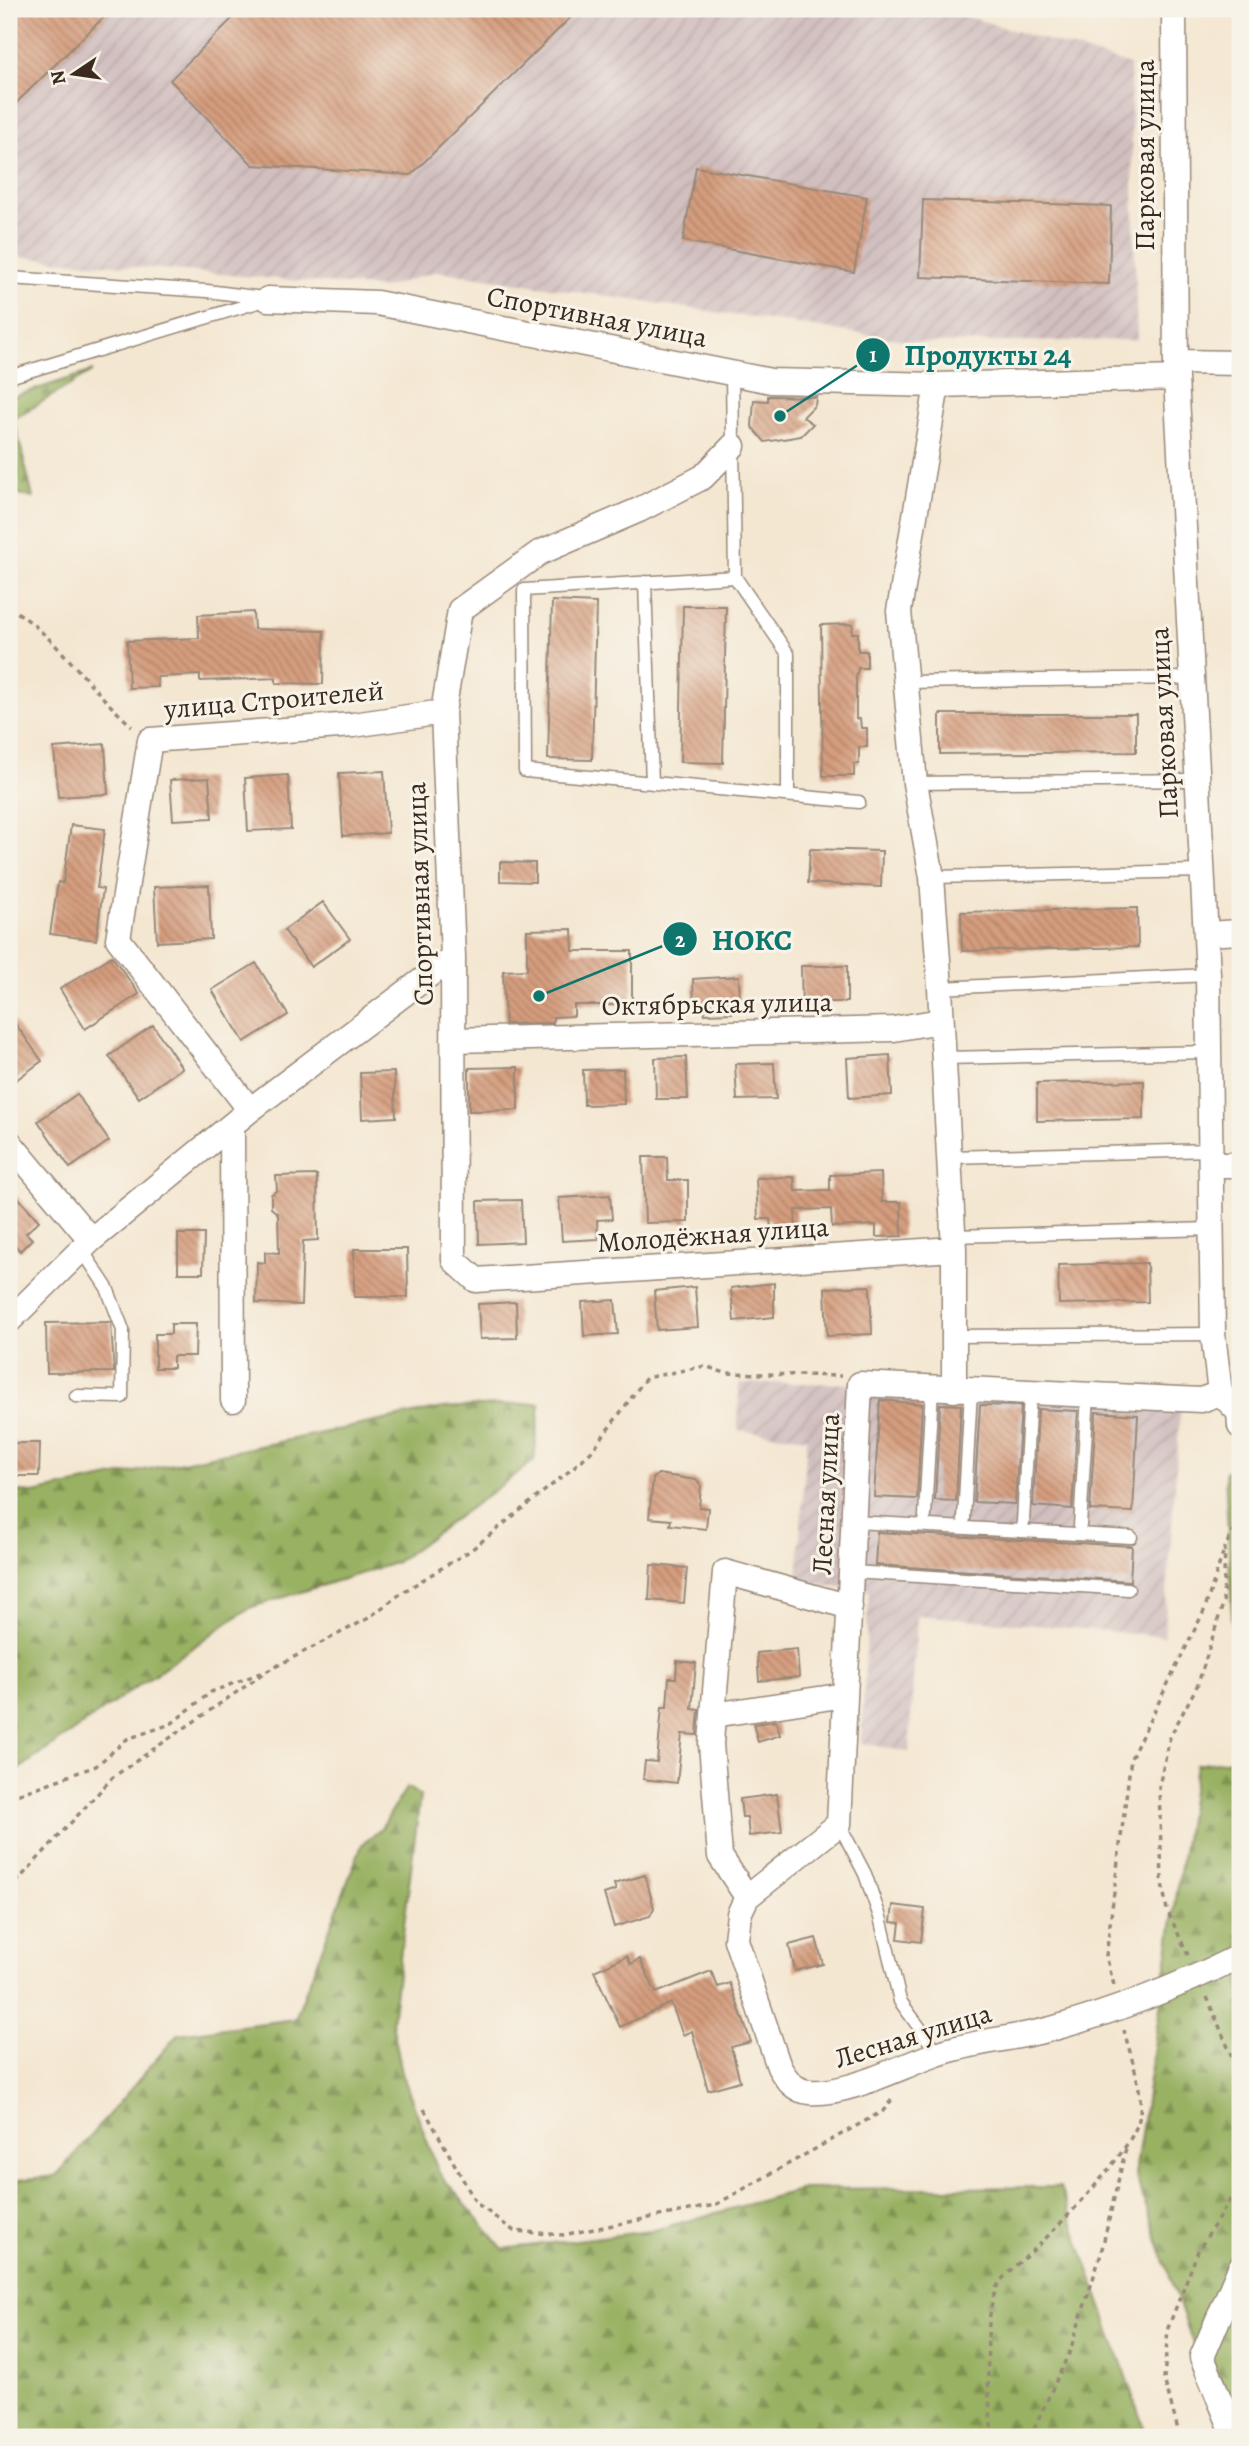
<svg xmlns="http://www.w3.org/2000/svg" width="1249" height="2446" viewBox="0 0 1249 2446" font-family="Alegreya,serif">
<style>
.industrial{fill:url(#industrial-furrows)}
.forest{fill:url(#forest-firs);stroke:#6a6e40;stroke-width:2}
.building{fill:url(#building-back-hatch)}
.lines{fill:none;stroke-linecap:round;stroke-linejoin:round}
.lane-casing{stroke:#988878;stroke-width:15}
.street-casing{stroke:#988878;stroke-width:27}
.path{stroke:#988878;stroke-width:3.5;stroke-dasharray:5 5;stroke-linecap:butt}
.lane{stroke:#fff;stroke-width:12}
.street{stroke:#fff;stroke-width:24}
.labels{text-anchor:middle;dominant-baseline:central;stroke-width:6;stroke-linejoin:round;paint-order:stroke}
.street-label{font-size:28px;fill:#3b2a1e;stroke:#f7f3e8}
.leader{fill:none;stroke:#0f766e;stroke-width:2.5}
.callout-dot{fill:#0f766e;stroke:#f7f3e8;stroke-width:2.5}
.mark-label{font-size:21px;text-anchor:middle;font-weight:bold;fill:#fff}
.callout-label{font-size:30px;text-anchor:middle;font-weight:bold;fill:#0f766e;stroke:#f7f3e8;stroke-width:6;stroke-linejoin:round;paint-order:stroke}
</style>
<defs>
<pattern id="industrial-furrows" width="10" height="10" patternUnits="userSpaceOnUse" patternTransform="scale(1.75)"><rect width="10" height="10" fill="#d1bfbf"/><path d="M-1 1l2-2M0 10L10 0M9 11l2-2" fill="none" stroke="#b4a4a4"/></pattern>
<pattern id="forest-firs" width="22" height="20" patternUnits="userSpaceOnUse" patternTransform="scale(1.75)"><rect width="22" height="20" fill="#98b162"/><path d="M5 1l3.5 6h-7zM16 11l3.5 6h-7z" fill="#7d9050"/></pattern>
<pattern id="building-back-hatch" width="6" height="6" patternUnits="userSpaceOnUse" patternTransform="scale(1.75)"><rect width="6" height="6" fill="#d59d7e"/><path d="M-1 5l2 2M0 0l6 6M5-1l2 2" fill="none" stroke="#ae8067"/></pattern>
</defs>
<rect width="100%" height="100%" fill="#f7f3e8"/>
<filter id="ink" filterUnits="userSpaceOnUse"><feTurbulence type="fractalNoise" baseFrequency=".0143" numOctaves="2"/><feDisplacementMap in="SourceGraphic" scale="14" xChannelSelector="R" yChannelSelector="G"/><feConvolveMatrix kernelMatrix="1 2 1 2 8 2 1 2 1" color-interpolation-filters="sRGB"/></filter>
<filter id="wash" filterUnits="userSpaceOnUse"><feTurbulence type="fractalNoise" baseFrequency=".00686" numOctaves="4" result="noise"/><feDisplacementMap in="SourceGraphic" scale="28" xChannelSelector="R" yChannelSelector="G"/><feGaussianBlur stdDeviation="1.57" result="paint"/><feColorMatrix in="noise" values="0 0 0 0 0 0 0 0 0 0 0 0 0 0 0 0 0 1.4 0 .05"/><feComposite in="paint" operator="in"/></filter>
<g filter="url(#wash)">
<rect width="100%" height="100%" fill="#f4e7d2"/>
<path class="industrial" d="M 9,9 L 942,9 L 1130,65 L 1137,340 L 924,343 L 437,271 L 384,288 L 9,256 Z
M 739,1383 L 1182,1385 L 1164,1636 L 917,1615 L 909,1752 L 861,1743 L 869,1591 L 797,1581 L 807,1438 L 738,1430 Z"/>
<path class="forest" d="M 93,371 L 14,419 L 33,498 L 9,491 L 9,398 Z
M 540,1403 L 534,1461 L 395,1563 L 249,1608 L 9,1776 L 9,1491 L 34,1493 L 442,1408 Z
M 1225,1471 L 1240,1471 L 1240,2437 L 1225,2437 L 1135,2174 L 1196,1765 L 1239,1759 Z
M 407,1787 L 420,1796 L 392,2022 L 402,2073 L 439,2173 L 503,2249 L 651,2231 L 803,2189 L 1060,2187 L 1147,2437 L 9,2437 L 9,2181 L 56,2176 L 178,2034 L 295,2019 L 362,1844 L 381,1828 Z"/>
<g id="blocks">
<path class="building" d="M 9,9 L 112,9 L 9,110 Z
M 242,9 L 561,9 L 570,18 L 411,175 L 253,165 L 170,80 Z
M 696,167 L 867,197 L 854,272 L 683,241 Z
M 923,200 L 1111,206 L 1109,284 L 920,277 Z
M 768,396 L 816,397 L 815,405 L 803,417 L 813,424 L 801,436 L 765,442 L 752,427 L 754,400 L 768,401 Z
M 552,601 L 596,603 L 592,760 L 548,759 Z
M 683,606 L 726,606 L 723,763 L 680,762 Z
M 253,612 L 254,629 L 324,631 L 323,684 L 276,683 L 276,678 L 200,681 L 200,675 L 157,677 L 158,687 L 129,688 L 127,641 L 199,638 L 198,615 Z
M 853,624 L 852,633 L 858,633 L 858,651 L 867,651 L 867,668 L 858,668 L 856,679 L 856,719 L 860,719 L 861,728 L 867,728 L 867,747 L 859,747 L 859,764 L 854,764 L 854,776 L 823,776 L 821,625 Z
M 940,714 L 1136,714 L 1136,752 L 940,754 Z
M 105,744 L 108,794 L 58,797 L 54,748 Z
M 384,771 L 388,833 L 343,836 L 339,773 Z
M 288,775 L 291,829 L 248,831 L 245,778 Z
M 209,778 L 212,818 L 173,820 L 170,780 Z
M 71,825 L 105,829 L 97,888 L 103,889 L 96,940 L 50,934 L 58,882 L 63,883 Z
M 810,849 L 882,851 L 881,887 L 808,883 Z
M 500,862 L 535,863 L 535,882 L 500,881 Z
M 209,885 L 211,939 L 157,942 L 154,887 Z
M 323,902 L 350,939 L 311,967 L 284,930 Z
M 1137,908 L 1138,947 L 962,951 L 961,912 Z
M 572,929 L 573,951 L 632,951 L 632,1005 L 574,1005 L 574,1016 L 553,1017 L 553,1023 L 505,1024 L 503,971 L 527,970 L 527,930 Z
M 112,956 L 139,994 L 85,1029 L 60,989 Z
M 256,963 L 288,1015 L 244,1042 L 212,990 Z
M 801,966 L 847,966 L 847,1002 L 818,1002 L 818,1011 L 802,1011 Z
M 739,976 L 740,1005 L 732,1005 L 732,1013 L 705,1014 L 704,1008 L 694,1009 L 693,979 Z
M 9,1015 L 42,1061 L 9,1085 Z
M 153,1025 L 182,1068 L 139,1098 L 109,1056 Z
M 890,1055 L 892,1095 L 849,1098 L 847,1058 Z
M 686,1057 L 688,1099 L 656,1099 L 655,1058 Z
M 774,1063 L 776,1099 L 737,1100 L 735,1064 Z
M 518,1067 L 518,1110 L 469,1111 L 469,1068 Z
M 623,1069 L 624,1104 L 584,1105 L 583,1070 Z
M 394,1072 L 396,1117 L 362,1119 L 360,1073 Z
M 1144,1081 L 1144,1119 L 1037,1121 L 1037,1083 Z
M 77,1094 L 109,1141 L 70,1168 L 38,1121 Z
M 643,1157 L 667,1157 L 668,1180 L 688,1180 L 688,1222 L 645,1223 Z
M 881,1173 L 882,1202 L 901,1202 L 902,1236 L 876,1237 L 876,1225 L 832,1227 L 831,1209 L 795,1210 L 796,1228 L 771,1229 L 770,1219 L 758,1219 L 756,1178 L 794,1177 L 795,1191 L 830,1190 L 830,1175 Z
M 317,1175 L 318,1240 L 303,1241 L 301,1305 L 256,1303 L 257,1262 L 265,1263 L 265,1252 L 279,1253 L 278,1214 L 271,1208 L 271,1195 L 277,1190 L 276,1176 Z
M 9,1187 L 39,1221 L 26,1233 L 32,1239 L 20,1251 L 14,1244 L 9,1248 Z
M 610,1195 L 612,1219 L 597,1220 L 598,1239 L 562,1241 L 559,1198 Z
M 521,1200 L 523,1242 L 479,1244 L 478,1201 Z
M 178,1234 L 204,1234 L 203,1273 L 178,1273 Z
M 354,1249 L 407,1249 L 408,1297 L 354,1297 Z
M 1147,1263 L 1148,1302 L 1059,1304 L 1058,1265 Z
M 774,1283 L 774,1317 L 734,1321 L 731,1288 Z
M 870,1286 L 872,1334 L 827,1336 L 825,1288 Z
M 695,1287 L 698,1327 L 657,1330 L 654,1291 Z
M 615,1300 L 618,1334 L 584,1336 L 582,1302 Z
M 516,1302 L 517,1338 L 480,1339 L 478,1304 Z
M 111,1322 L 114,1372 L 47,1373 L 46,1323 Z
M 171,1324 L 196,1324 L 195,1356 L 173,1356 L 173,1368 L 155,1368 L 155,1334 L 171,1334 Z
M 880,1400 L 922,1404 L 917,1499 L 874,1497 Z
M 940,1404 L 961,1405 L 956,1501 L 935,1500 Z
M 980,1405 L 1021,1406 L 1015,1504 L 974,1502 Z
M 1038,1409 L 1078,1411 L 1072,1509 L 1033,1506 Z
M 1096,1412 L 1138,1415 L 1133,1512 L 1090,1510 Z
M 10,1443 L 40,1443 L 39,1476 L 9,1476 Z
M 658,1474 L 696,1480 L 701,1486 L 699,1507 L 708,1508 L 706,1529 L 670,1525 L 671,1520 L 649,1518 L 653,1479 Z
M 877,1532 L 1132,1546 L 1130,1581 L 875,1565 Z
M 651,1565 L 687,1568 L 684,1603 L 649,1600 Z
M 797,1649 L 799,1677 L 759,1681 L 757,1653 Z
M 677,1661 L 696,1663 L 692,1709 L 699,1710 L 697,1735 L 682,1734 L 677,1783 L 643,1779 L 645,1761 L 657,1762 L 662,1707 L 667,1707 L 669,1678 L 676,1678 Z
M 776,1721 L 780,1735 L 758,1742 L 753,1724 Z
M 777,1794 L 782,1832 L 749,1836 L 747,1817 L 742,1817 L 740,1799 Z
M 645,1875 L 654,1908 L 650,1916 L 614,1927 L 604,1894 L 616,1890 L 614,1884 Z
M 893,1905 L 925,1909 L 921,1942 L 898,1939 L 900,1923 L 891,1922 Z
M 816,1938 L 823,1964 L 795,1971 L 789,1945 Z
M 627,1956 L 631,1964 L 640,1959 L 656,1993 L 711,1971 L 718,1987 L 730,1983 L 751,2042 L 731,2047 L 740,2081 L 708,2090 L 692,2031 L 683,2035 L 671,2003 L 620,2027 L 594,1971 Z"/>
</g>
</g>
<g filter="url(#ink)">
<use href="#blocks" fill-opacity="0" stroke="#988878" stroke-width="2"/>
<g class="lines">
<g class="lane-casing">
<path id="lane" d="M 9,278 L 207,291 L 264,298
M 732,374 L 735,577 L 524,590 L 525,771 L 859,802
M 9,377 L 268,299
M 735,577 L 788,654 L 788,795
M 645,582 L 652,783
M 906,682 L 1190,678
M 915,783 L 1197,780
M 932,877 L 1203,871
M 940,988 L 1208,975
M 943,1058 L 1210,1052
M 949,1157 L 1211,1150
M 954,1236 L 1212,1229
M 956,1336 L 1213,1334
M 76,1396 L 122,1397 L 123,1330 L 107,1288 L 82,1250
M 925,1516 L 932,1388
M 964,1519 L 971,1390
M 855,1522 L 1131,1537
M 1023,1522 L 1030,1393
M 1080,1526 L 1088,1396
M 852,1572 L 1128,1589
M 839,1824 L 865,1874 L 880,1917 L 900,2001 L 938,2053"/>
</g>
<g class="street-casing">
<path id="street" d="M 1174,9 L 1176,378 L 1208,975 L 1213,1334 L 1220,1393 L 1239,1412 L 1240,1426
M 268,299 L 377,303 L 771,381 L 937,385 L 1176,378
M 1176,362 L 1240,363
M 937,385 L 899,611 L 915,783 L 932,877 L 940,988 L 954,1249 L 954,1390
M 733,446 L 703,477 L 639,510 L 539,553 L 460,610 L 443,712 L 453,957 L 454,1260 L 476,1280 L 954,1249
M 1206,934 L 1240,932
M 453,1040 L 894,1029 L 940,1021
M 250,1110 L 118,939 L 150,740 L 353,725 L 443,712
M 232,1125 L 233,1400
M 9,1142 L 91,1240
M 1211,1165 L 1240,1165
M 9,1321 L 91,1240 L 250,1110 L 453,957
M 1220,1393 L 1201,1400 L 860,1384 L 839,1824 L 747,1897 L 739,1914 L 736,1940 L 779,2067 C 786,2079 794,2091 810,2092 C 848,2095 901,2066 937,2054 C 973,2041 1014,2039 1051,2029 C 1117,2011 1179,1986 1240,1956
M 713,1715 L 725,1572 L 850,1607
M 747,1897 L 720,1856 L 711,1744 L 713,1715 L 845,1695
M 1235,2437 L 1202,2357 L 1240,2268"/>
</g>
<path class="path" d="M 9,607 C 58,637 88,688 132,726
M 9,1791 L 19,1794 L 96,1766 L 127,1739 L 171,1724 L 211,1692 L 263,1672
M 9,1890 L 113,1777 L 269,1670 L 367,1619 L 403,1592 L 471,1550 L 568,1472 L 591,1452 L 646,1378 L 705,1366 L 725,1373 L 841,1376
M 1188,1955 L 1167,1910 L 1162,1883 L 1159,1786 L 1170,1737 L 1198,1684 L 1223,1604 L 1225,1547 L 1240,1517
M 1114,1985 L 1106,1956 L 1131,1758 L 1204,1611 L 1225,1547
M 1207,1997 L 1240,2076
M 424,2109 L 476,2203 L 514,2231 L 563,2235 L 715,2205 L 883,2111 L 894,2097
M 992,2437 C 989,2397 982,2327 996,2289 C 1000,2276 1030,2254 1040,2244 C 1065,2219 1132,2151 1139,2119 C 1145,2092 1130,2056 1124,2030
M 1030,2437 L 1070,2351 L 1100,2257 L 1126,2148
M 1180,2437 L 1164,2379 L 1168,2328 L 1198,2251 L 1240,2184"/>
<use href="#lane" class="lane"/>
<use href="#street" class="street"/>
</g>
</g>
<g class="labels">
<g class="street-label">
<text transform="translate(1145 155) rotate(-90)">Парковая улица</text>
<text transform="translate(597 317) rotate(11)">Спортивная улица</text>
<text transform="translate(274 700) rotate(-5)">улица Строителей</text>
<text transform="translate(1164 723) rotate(-93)">Парковая улица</text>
<text transform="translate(420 894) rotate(-92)">Спортивная улица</text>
<text transform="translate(717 1004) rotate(-1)">Октябрьская улица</text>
<text transform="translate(713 1235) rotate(-4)">Молодёжная улица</text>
<text transform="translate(826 1494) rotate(-87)">Лесная улица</text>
<text transform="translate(913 2036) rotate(-17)">Лесная улица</text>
</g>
</g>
<path class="leader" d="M780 416L873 355M539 996L680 939"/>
<g class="callout-dot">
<circle cx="780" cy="416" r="7"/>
<circle cx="539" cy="996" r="7"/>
<circle cx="873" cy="355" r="18"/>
<circle cx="680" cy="939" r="18"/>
</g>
<g class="mark-label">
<text x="873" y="362">1</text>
<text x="680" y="947">2</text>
</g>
<g class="callout-label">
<text x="988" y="365">Продукты 24</text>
<text x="752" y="950">НОКС</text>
</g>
<rect width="1249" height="2446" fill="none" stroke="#f7f3e8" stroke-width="35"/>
<g transform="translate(74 74) rotate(257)" stroke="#f7f3e8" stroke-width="5" paint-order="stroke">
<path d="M0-5L12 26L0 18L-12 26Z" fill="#3b2a1e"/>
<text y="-10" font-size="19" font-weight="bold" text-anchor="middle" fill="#3b2a1e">N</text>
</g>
</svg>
